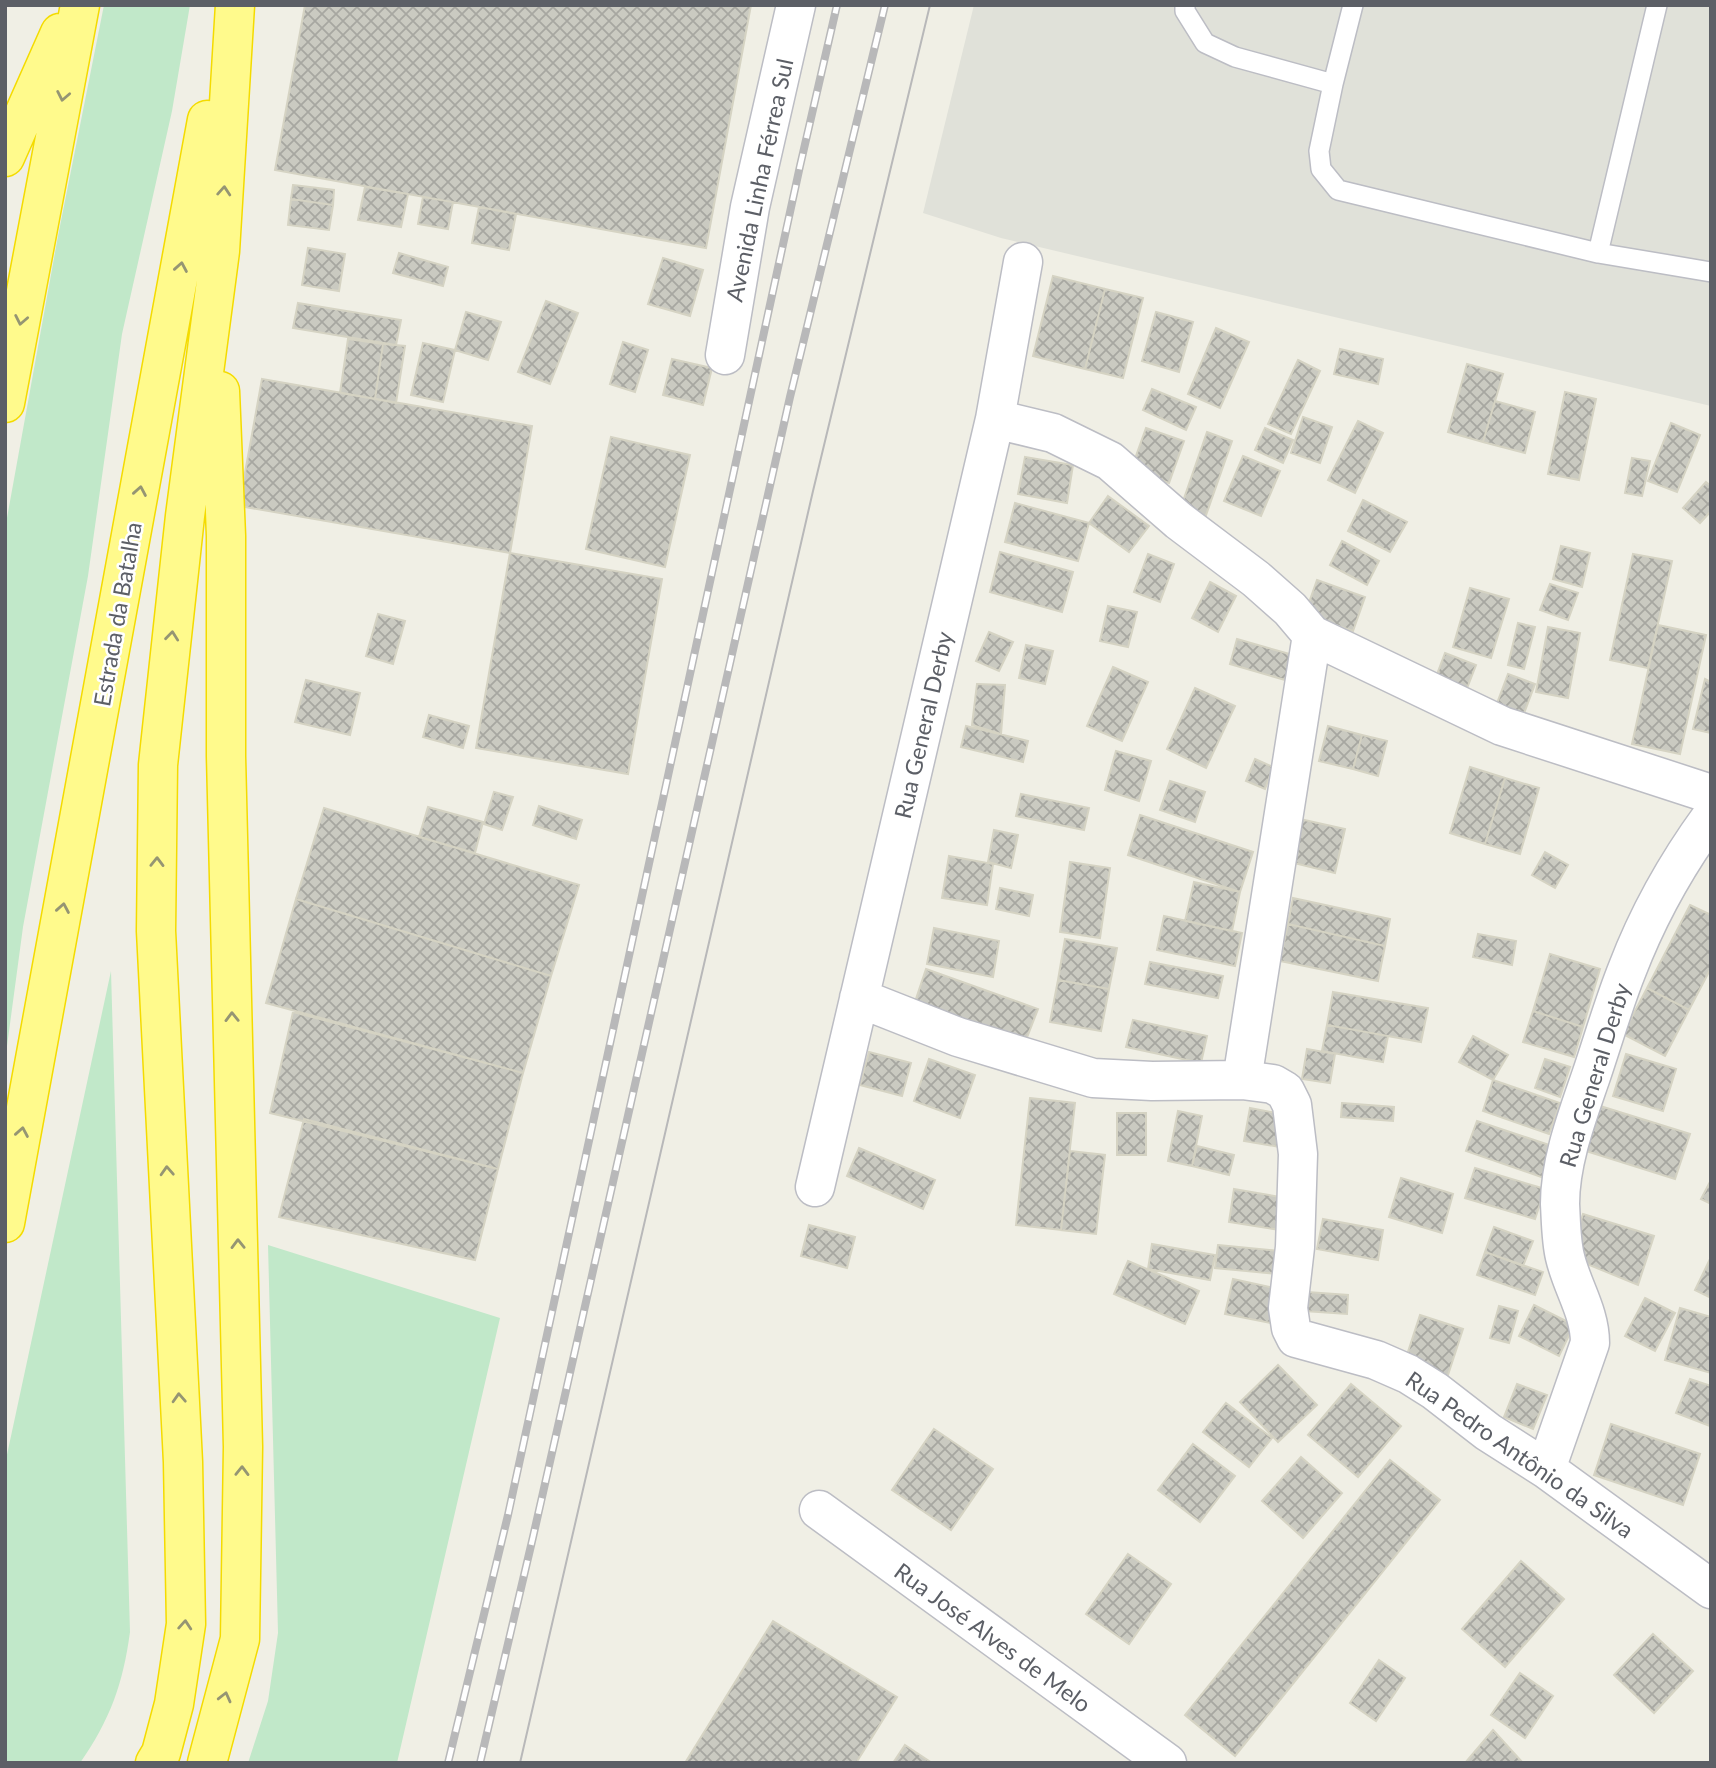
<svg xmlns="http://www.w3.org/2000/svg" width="1716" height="1768" viewBox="0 0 1716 1768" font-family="Lato,sans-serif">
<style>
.industrial{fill:#e0e1d9}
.green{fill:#c1e8c9}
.building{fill:url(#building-cross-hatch);stroke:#d5d3c3;stroke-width:2}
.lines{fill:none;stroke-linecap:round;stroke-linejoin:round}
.lane-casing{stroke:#bcbdc4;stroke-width:22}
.street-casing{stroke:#bcbdc4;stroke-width:41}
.highway-casing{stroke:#f4db00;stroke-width:41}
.lane{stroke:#fff;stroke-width:19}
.street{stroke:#fff;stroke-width:38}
.highway{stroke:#fffa8c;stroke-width:38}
.tram{stroke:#b8b8b9;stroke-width:2}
.rail-casing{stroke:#b8b8b9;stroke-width:8}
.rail{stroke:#fff;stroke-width:5;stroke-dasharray:16;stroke-linecap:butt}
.oneway{stroke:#959573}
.labels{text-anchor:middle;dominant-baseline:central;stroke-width:5;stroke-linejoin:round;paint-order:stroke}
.street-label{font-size:23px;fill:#5c5f66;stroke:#fff}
</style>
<defs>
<pattern id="building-cross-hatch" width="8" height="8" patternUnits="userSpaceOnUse" patternTransform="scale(1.75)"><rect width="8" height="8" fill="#cacac1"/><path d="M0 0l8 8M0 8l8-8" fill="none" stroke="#a7a7a1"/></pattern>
</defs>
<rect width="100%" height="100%" fill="#f0efe5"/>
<path class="industrial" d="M 974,5 L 1711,5 L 1711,406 L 1001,238 L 923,213 Z"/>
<path class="green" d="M 104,5 L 190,5 L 172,111 L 122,334 L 88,576 L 23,927 L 5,1061 L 5,529 L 58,236 Z
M 111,971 L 130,1632 C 123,1684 110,1720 80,1763 L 5,1763 L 5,1464 Z
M 268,1245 L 500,1318 L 397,1763 L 248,1763 L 268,1701 L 278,1633 Z"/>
<path class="building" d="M 305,5 L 751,5 L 706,248 L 275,170 Z
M 293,185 L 334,190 L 333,205 L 291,199 Z
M 365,187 L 408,194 L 401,227 L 358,220 Z
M 423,197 L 453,202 L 448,229 L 418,224 Z
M 291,199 L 333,205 L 329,230 L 288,225 Z
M 479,207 L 516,214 L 509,250 L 472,243 Z
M 308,248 L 345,254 L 339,291 L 302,285 Z
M 399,253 L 448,267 L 443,286 L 393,273 Z
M 663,258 L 703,270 L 690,316 L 648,304 Z
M 1053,276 L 1105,289 L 1085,369 L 1033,356 Z
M 1105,289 L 1143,298 L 1123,378 L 1085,369 Z
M 546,301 L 578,313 L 550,384 L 518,372 Z
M 298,303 L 401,320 L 396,345 L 293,328 Z
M 466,312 L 501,322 L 488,360 L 455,350 Z
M 1156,312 L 1193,322 L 1179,372 L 1142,361 Z
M 1216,328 L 1249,342 L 1220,408 L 1188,394 Z
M 348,339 L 383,344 L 375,399 L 340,393 Z
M 623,342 L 648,350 L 635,392 L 610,384 Z
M 423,343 L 455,350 L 443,402 L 411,395 Z
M 383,344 L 405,346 L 396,403 L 375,399 Z
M 1340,349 L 1383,359 L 1378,384 L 1334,374 Z
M 672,359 L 712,368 L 703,405 L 663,395 Z
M 1298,360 L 1320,371 L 1291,434 L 1268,424 Z
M 1467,364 L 1503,374 L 1483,442 L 1448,432 Z
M 262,379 L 532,426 L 510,553 L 239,506 Z
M 1152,389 L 1196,407 L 1186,430 L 1143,410 Z
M 1565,392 L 1596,399 L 1579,480 L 1548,474 Z
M 1495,401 L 1535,412 L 1525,453 L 1483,442 Z
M 1303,417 L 1332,427 L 1320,463 L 1291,453 Z
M 1358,421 L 1383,433 L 1355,493 L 1328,480 Z
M 1671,423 L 1700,435 L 1677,492 L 1648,481 Z
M 1146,428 L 1184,441 L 1169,483 L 1131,470 Z
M 1265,428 L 1293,440 L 1283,463 L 1255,450 Z
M 1207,432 L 1232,441 L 1205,518 L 1180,510 Z
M 611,437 L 690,455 L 665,567 L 586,549 Z
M 1243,456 L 1280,471 L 1261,516 L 1224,501 Z
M 1025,457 L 1073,465 L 1067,503 L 1018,494 Z
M 1632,458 L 1650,461 L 1642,496 L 1625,493 Z
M 1706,482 L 1711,486 L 1711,511 L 1700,523 L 1683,508 Z
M 1108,496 L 1149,526 L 1129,552 L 1089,523 Z
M 1363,500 L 1407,522 L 1390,552 L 1348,531 Z
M 1015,503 L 1089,523 L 1078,561 L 1005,542 Z
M 1342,541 L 1379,561 L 1367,585 L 1330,565 Z
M 1561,546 L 1590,553 L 1582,587 L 1553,579 Z
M 1000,552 L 1073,572 L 1062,612 L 990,592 Z
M 510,553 L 662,579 L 628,774 L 476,748 Z
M 1148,554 L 1174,564 L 1160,602 L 1134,592 Z
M 1633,554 L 1672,561 L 1648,668 L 1610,660 Z
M 1317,580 L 1365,597 L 1353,631 L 1305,614 Z
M 1210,582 L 1236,596 L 1218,632 L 1192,618 Z
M 1550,584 L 1578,593 L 1568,620 L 1540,610 Z
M 1470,588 L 1509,599 L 1491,658 L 1453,647 Z
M 1108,606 L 1137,612 L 1128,647 L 1100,641 Z
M 378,614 L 405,621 L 393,664 L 366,656 Z
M 1518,623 L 1535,627 L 1524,669 L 1508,665 Z
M 1658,625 L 1706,635 L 1680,754 L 1632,744 Z
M 1548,627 L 1580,633 L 1568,698 L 1536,692 Z
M 989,632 L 1013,642 L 999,671 L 976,661 Z
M 1237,639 L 1293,655 L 1285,680 L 1230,664 Z
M 1026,645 L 1053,651 L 1045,684 L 1019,678 Z
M 1445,653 L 1476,665 L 1464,696 L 1433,685 Z
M 1113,667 L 1148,682 L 1122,741 L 1087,726 Z
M 1508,674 L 1535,684 L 1523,716 L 1496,706 Z
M 1705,679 L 1711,682 L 1711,733 L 1693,729 Z
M 306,680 L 360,693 L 350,735 L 295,722 Z
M 977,684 L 1005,685 L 1001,734 L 972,725 Z
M 1195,688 L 1235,706 L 1206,768 L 1167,749 Z
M 429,715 L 469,726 L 463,748 L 423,737 Z
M 966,726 L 1028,741 L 1023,762 L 961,747 Z
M 1328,726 L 1362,735 L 1353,769 L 1319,761 Z
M 1362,735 L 1387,741 L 1378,776 L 1353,769 Z
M 1116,751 L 1151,761 L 1139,801 L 1105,790 Z
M 1255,759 L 1273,767 L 1265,789 L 1246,781 Z
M 1470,767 L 1505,778 L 1485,844 L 1450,833 Z
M 1505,778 L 1539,788 L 1520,854 L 1485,844 Z
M 1170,781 L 1205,792 L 1195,822 L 1160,810 Z
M 494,792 L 513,797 L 502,830 L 484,824 Z
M 1021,794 L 1089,808 L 1084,830 L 1016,816 Z
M 539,806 L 582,820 L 576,839 L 533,825 Z
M 428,807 L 483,822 L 475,853 L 419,837 Z
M 324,808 L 579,885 L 551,976 L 296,899 Z
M 1140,815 L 1253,852 L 1240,892 L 1128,855 Z
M 1300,819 L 1345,829 L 1335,873 L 1290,862 Z
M 994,830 L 1018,835 L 1011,868 L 988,862 Z
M 1545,852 L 1568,865 L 1555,888 L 1532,875 Z
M 949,856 L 993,864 L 987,905 L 942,898 Z
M 1070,862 L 1110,868 L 1100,938 L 1060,932 Z
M 1194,882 L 1240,892 L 1232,931 L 1185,921 Z
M 1000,888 L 1033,895 L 1029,916 L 996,909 Z
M 1293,898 L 1390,919 L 1385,946 L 1288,924 Z
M 296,899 L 551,976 L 523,1073 L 266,1003 Z
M 1690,905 L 1711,915 L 1711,968 L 1689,1010 L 1647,988 Z
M 1164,916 L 1242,933 L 1235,966 L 1157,950 Z
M 1288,924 L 1385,946 L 1378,981 L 1280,961 Z
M 934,928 L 999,941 L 993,977 L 927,964 Z
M 1478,934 L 1516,941 L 1512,965 L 1473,957 Z
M 1065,939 L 1117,948 L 1109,989 L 1058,980 Z
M 1550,954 L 1600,969 L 1583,1027 L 1533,1011 Z
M 1150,962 L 1223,976 L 1218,998 L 1145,984 Z
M 926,969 L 1038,1009 L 1026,1040 L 915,1002 Z
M 1058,980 L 1109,989 L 1101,1031 L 1050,1022 Z
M 1647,988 L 1689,1010 L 1665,1056 L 1623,1034 Z
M 1333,992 L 1428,1008 L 1421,1042 L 1327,1025 Z
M 1533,1011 L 1583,1027 L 1574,1057 L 1523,1042 Z
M 293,1012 L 523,1073 L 498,1169 L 270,1113 Z
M 1133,1020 L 1207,1036 L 1201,1063 L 1126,1047 Z
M 1327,1025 L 1388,1036 L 1383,1062 L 1322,1051 Z
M 1473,1036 L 1508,1055 L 1493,1080 L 1459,1062 Z
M 1307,1049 L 1335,1054 L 1330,1083 L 1302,1079 Z
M 869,1052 L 911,1063 L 902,1096 L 860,1085 Z
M 1626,1054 L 1676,1069 L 1663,1111 L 1613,1096 Z
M 929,1059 L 975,1075 L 960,1118 L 914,1101 Z
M 1545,1059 L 1570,1067 L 1560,1097 L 1535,1088 Z
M 1493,1080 L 1560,1103 L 1549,1134 L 1483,1111 Z
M 1030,1098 L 1075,1103 L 1061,1230 L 1016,1225 Z
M 1342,1103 L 1394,1107 L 1393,1121 L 1341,1117 Z
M 1597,1105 L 1690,1134 L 1675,1179 L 1583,1150 Z
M 1250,1108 L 1287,1115 L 1280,1147 L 1244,1141 Z
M 1178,1111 L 1202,1116 L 1192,1166 L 1168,1161 Z
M 1117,1113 L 1146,1113 L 1146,1155 L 1117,1155 Z
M 304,1119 L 498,1169 L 475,1260 L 279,1217 Z
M 1477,1121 L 1558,1148 L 1547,1179 L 1466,1151 Z
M 1197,1146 L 1234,1155 L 1229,1175 L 1192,1166 Z
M 859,1148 L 935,1180 L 923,1209 L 847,1176 Z
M 1070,1151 L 1105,1155 L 1096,1234 L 1061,1230 Z
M 1475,1168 L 1545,1189 L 1535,1219 L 1465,1198 Z
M 1401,1178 L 1453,1194 L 1442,1233 L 1389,1217 Z
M 1711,1180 L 1711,1204 L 1701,1199 Z
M 1234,1189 L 1286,1198 L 1280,1230 L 1229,1222 Z
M 1583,1214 L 1654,1236 L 1638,1285 L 1570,1257 Z
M 1323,1219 L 1383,1230 L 1378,1260 L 1317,1249 Z
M 809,1225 L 855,1237 L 847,1268 L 801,1256 Z
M 1494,1227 L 1533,1241 L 1523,1266 L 1485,1252 Z
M 1152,1244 L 1215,1255 L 1210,1280 L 1148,1269 Z
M 1218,1245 L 1279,1251 L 1277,1274 L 1215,1268 Z
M 1485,1252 L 1543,1272 L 1535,1295 L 1477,1275 Z
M 1711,1257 L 1711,1298 L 1695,1290 Z
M 1128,1261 L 1199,1291 L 1185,1324 L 1114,1294 Z
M 1233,1279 L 1283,1290 L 1276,1324 L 1225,1314 Z
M 1307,1292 L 1348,1295 L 1347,1314 L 1305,1311 Z
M 1645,1298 L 1675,1313 L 1655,1351 L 1625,1336 Z
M 1534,1305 L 1574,1325 L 1559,1356 L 1519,1336 Z
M 1499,1306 L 1518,1311 L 1509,1343 L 1490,1338 Z
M 1680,1308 L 1711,1317 L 1711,1373 L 1665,1360 Z
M 1420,1315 L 1463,1329 L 1446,1381 L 1403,1367 Z
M 1278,1365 L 1317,1405 L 1278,1442 L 1240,1402 Z
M 1690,1379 L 1711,1386 L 1710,1426 L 1676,1413 Z
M 1351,1384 L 1401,1426 L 1358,1477 L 1308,1435 Z
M 1517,1384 L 1547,1395 L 1533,1429 L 1504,1417 Z
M 1226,1403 L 1272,1438 L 1249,1467 L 1203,1432 Z
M 1611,1424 L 1700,1454 L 1683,1505 L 1594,1475 Z
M 934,1429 L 993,1469 L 951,1530 L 892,1490 Z
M 1193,1444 L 1235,1476 L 1200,1522 L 1158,1490 Z
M 1301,1457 L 1342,1493 L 1303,1538 L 1262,1501 Z
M 1390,1460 L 1440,1500 L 1235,1756 L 1185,1715 Z
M 1128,1554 L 1171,1584 L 1129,1644 L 1086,1614 Z
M 1521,1561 L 1564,1599 L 1505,1667 L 1462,1629 Z
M 773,1621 L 897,1697 L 856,1763 L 685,1763 Z
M 1653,1634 L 1693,1671 L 1654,1713 L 1614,1675 Z
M 1379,1660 L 1405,1678 L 1376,1721 L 1350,1703 Z
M 1520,1673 L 1553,1696 L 1525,1738 L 1491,1715 Z
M 1493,1730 L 1523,1763 L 1465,1763 Z
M 905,1745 L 932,1763 L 893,1763 Z"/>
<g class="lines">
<g class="lane-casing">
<path id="lane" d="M 1185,5 L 1185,11 L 1205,43 L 1235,57 L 1333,84 L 1319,151 L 1321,169 L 1338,190 L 1598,253 L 1711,272
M 1333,84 L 1353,5
M 1598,253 L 1657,5"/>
</g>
<g class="street-casing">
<path id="street" d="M 725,355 L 750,207 L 796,5
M 995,419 L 1053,433 L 1110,461 L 1179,521 L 1256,579 L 1290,609 L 1312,635 L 1502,726 L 1711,794
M 859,998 L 958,1037 L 1093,1078 L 1152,1081 L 1242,1080 L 1273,1084 L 1285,1091 L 1292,1105 L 1298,1154 L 1295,1247 L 1288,1308 L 1291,1328 L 1296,1338 L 1376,1360 L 1408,1374 L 1435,1391 L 1488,1432 L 1546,1469 L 1711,1589
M 1242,1080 L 1312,635
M 815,1187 L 995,419 L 1023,262
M 1546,1469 L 1590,1343 C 1590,1312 1572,1287 1565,1257 C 1561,1241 1561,1221 1560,1204 C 1560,1161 1577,1117 1591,1076 C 1603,1041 1613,1005 1627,970 C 1648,915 1676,865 1711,817
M 819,1510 L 1167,1763"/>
</g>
<g class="highway-casing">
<path id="highway" d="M 5,157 L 60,33
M 5,403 L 80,5
M 5,1223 L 207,120
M 155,1763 L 161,1753 L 174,1704 L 186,1624 L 183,1462 L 156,931 L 158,765 L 185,516 L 220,251 L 235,5
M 207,1763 L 240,1639 L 243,1447 L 226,756 L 226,536 L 220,391"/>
</g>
<use href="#lane" class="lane"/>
<use href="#street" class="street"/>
<use href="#highway" class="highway"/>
<path class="tram" d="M 520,1763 L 813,491 L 930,5"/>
<g class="rail-casing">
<path id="rail" d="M 448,1763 L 508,1515 L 800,166 L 837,5
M 480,1763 L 533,1537 L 790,397 L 885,5"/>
</g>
<use href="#rail" class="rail"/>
</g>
<defs><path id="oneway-chevron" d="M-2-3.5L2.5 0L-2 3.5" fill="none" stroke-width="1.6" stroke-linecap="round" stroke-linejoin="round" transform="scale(1.75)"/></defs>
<g class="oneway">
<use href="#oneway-chevron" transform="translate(63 96) rotate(101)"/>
<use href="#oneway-chevron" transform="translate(224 191) rotate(-86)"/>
<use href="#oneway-chevron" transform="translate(181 267) rotate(-80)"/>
<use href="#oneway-chevron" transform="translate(21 320) rotate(101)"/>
<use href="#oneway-chevron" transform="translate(140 491) rotate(-80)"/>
<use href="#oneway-chevron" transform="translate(172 636) rotate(-84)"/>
<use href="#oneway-chevron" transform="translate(157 862) rotate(-89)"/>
<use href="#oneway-chevron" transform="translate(63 908) rotate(-80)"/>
<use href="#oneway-chevron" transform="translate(232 1017) rotate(-91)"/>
<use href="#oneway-chevron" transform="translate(22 1132) rotate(-80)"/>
<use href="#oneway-chevron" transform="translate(167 1171) rotate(-93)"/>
<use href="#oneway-chevron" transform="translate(238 1244) rotate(-91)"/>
<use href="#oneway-chevron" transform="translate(179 1398) rotate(-93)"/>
<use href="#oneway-chevron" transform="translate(242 1471) rotate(-89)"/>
<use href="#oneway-chevron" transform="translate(185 1625) rotate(-86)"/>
<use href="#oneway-chevron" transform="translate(225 1697) rotate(-76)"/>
</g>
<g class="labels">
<g class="street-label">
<text transform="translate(759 180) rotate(-78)">Avenida Linha Férrea Sul</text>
<text transform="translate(117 614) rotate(-80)">Estrada da Batalha</text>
<text transform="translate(923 725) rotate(-77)">Rua General Derby</text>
<text transform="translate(1594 1075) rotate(-73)">Rua General Derby</text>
<text transform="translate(1520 1454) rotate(35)">Rua Pedro Antônio da Silva</text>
<text transform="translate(993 1637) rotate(36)">Rua José Alves de Melo</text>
</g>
</g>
<rect width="1716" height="1768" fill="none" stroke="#5c5f66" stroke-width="14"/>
</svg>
